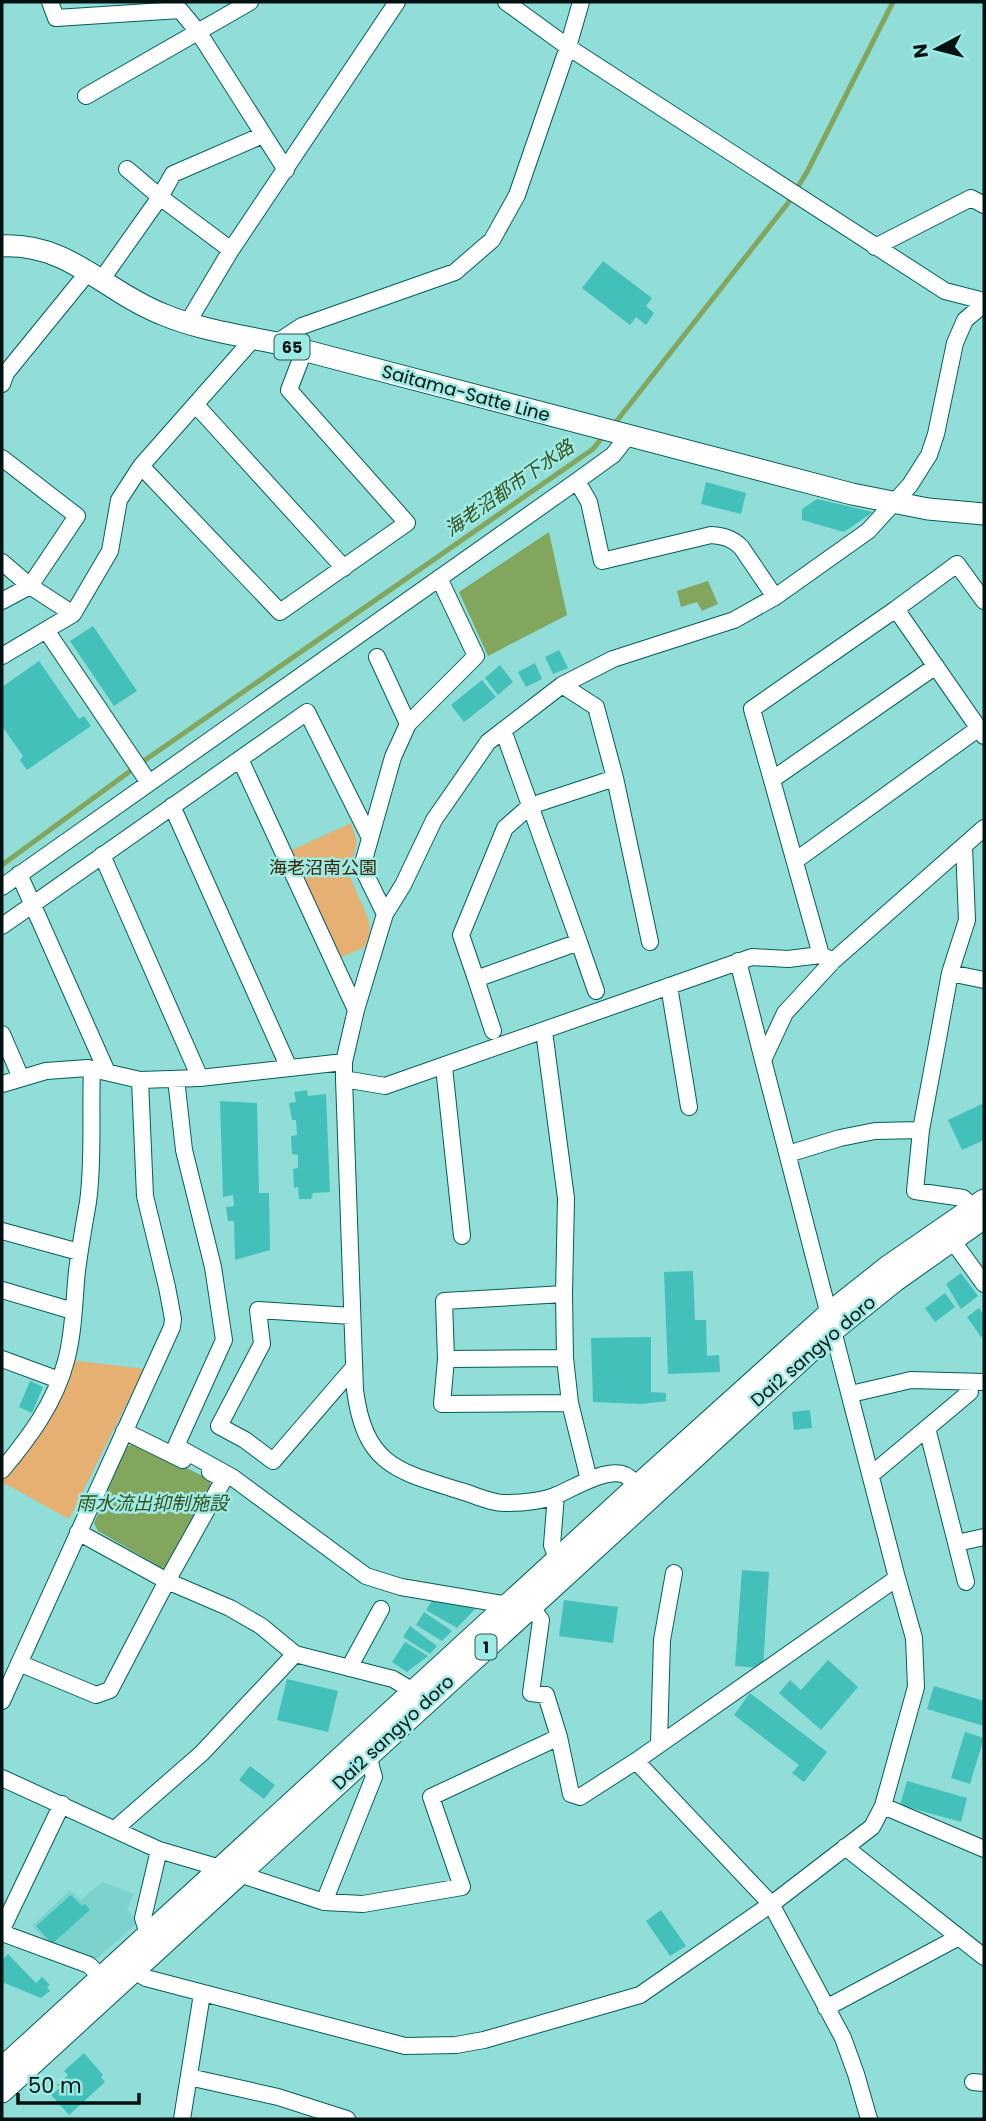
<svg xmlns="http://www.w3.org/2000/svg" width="986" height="2121" viewBox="0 0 986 2121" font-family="Poppins,'Noto Sans JP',sans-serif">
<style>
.built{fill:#7cd3cd}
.green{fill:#e5b072}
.water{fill:#82a65d}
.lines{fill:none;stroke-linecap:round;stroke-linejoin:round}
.stream{stroke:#82a65d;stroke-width:5}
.building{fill:#43c0b9}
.minor-casing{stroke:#005f5b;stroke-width:18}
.major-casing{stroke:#005f5b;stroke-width:23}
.minor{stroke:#fff;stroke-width:16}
.major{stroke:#fff;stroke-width:21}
.labels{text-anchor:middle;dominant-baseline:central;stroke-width:5;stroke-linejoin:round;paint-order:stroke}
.shield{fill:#9eeae5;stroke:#2f5351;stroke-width:2}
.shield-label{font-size:16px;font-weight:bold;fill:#001211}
.street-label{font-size:18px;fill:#001211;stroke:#9eeae5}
.park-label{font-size:18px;fill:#3e2708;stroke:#9eeae5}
.water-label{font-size:19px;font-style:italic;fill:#38501c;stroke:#9eeae5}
</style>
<rect width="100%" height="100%" fill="#91ddd8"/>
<path class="built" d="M 102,1882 L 134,1894 L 127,1909 L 137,1923 L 92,1963 L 51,1946 L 32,1926 L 70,1890 L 81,1900 Z"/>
<path class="green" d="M 351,823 L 357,842 L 349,875 L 368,918 L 370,931 L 365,947 L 335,960 L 288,852 Z
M 71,1360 L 144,1369 L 69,1519 L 2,1482 L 2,1478 L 47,1419 Z"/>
<path class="water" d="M 549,532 L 567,615 L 488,656 L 459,592 Z
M 708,581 L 718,604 L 702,611 L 697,602 L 681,607 L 677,591 Z
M 135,1443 L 209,1479 L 212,1488 L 170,1564 L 162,1568 L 98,1531 L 94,1523 L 126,1447 Z"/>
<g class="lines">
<path class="stream" d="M 612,427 L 788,203 L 807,172 L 893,2
M 2,865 L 148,758 L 593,449 L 605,434"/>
</g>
<path class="building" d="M 603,261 L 652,298 L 646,306 L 654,313 L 646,325 L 636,317 L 630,325 L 582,288 Z
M 706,482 L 746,493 L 741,514 L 701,504 Z
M 817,499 L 873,512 L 844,532 L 802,520 L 802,509 Z
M 93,626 L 137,691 L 114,706 L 70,641 Z
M 559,650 L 568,668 L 553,674 L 545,657 Z
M 39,661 L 79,719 L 84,716 L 91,726 L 27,770 L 20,760 L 23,756 L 2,726 L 2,687 Z
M 535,663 L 542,679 L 526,687 L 518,672 Z
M 500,665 L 513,682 L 498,695 L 485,678 Z
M 482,680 L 496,697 L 464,722 L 451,705 Z
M 307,1090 L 308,1096 L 326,1094 L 330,1192 L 313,1193 L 311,1199 L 299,1199 L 298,1187 L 294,1188 L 293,1169 L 298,1168 L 298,1155 L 292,1154 L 291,1136 L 297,1135 L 296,1120 L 292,1120 L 289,1103 L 296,1102 L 294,1092 Z
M 220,1101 L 257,1103 L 259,1193 L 269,1193 L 270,1250 L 235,1260 L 234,1221 L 228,1221 L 226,1207 L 234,1206 L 233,1195 L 223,1197 Z
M 984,1103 L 984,1140 L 962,1150 L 948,1120 Z
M 693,1271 L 695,1320 L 706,1320 L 707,1356 L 719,1355 L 720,1372 L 668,1374 L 664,1272 Z
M 961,1273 L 978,1296 L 961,1309 L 946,1284 Z
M 945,1293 L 955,1307 L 935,1322 L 925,1308 Z
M 979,1308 L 984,1315 L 984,1335 L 981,1337 L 967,1317 Z
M 651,1337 L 651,1392 L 666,1393 L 666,1401 L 642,1404 L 593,1402 L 591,1338 Z
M 30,1381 L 43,1387 L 32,1413 L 19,1407 Z
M 810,1410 L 812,1428 L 794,1430 L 792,1412 Z
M 742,1570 L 769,1572 L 763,1668 L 735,1666 Z
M 435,1596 L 468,1602 L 476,1608 L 457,1628 L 426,1610 Z
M 564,1600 L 618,1607 L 613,1643 L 559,1636 Z
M 424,1612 L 452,1631 L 442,1641 L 416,1625 Z
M 410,1626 L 437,1646 L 430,1654 L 403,1637 Z
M 405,1642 L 428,1656 L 407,1672 L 392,1662 Z
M 828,1660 L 858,1687 L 821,1730 L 779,1693 L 790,1680 L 801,1690 Z
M 287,1679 L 338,1691 L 328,1732 L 277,1720 Z
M 934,1686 L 984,1701 L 984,1726 L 927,1709 Z
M 750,1693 L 827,1752 L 804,1782 L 792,1773 L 799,1765 L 734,1715 Z
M 965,1732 L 984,1738 L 970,1784 L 951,1778 Z
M 250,1766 L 275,1785 L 264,1799 L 239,1780 Z
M 907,1781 L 967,1798 L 961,1822 L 900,1805 Z
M 71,1895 L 82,1906 L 85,1904 L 90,1910 L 52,1944 L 36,1926 Z
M 661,1910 L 686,1946 L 670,1956 L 646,1921 Z
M 8,1954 L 36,1983 L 42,1977 L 50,1985 L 47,1987 L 50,1991 L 41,1998 L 2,1982 L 2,1960 Z
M 84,2053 L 103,2075 L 101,2077 L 105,2082 L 69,2115 L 51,2095 L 60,2088 L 57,2085 L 68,2075 L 64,2071 Z"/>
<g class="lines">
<g class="minor-casing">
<path id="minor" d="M 50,2 L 56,18 L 180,10 L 199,33 L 286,170
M 506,2 L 568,47 L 945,291 L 984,301
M 86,96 L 250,2
M 127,169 L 160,197 L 231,250
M 875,247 L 971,198 L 984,205
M 102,279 L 160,197 L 173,174 L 263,135
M 188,322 L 231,250 L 397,2
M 276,343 L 302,326 L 455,272 L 492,240 L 517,195 L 568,47 L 581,2
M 2,384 L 6,373 L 89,271
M 196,405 L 344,568
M 2,458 L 77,516 L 30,586 L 2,601
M 141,466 L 280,612 L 407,523 L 289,390 L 304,351
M 577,481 L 589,502 L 602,561 L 711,535 C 723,536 732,538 741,547 L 775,597
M 2,562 L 30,586 L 73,614
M 896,609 L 984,736
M 46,630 L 149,783
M 2,656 L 73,614 L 110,551 L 119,500 L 141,466 L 254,338
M 377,657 L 408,724
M 562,685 L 596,707 L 615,778 L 650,942
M 503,730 L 579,942
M 240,759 L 356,1010
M 773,779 L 936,666
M 172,806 L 289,1068
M 964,846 L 967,920 L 950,973 L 937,1044 L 921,1130 L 915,1191 L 963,1198 L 973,1207
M 102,855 L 200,1078
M 795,861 L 979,728
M 19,874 L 107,1072
M 2,887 L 577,481 L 613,455 L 628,436
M 385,914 L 362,867 L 393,757 L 408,724 L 476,656 L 439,578
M 2,926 L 307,712 L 370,838
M 738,961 L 763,1060
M 833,961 L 821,955 L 752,709 L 896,609 L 957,564 L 984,601
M 950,973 L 984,980
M 476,979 L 461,935 L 505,828 L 530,806 L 615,778
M 669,986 L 689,1107
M 493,1031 L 476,979 L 579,942 L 596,991
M 544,1031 L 566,1198 L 564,1294 L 565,1358 L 570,1403 L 589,1480
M 2,1034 L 21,1078
M 444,1067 L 462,1236
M 176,1079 L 184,1150 L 213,1267 L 224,1340 L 176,1446 L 232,1477 L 366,1576 L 401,1587 L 508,1605
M 344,1079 L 385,1086 L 752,957 L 788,959 L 821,955
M 2,1084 L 46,1071 L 88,1068 L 140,1080 L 200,1078 L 344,1062
M 788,1154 L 840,1138 L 875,1131 L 921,1130
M 2,1231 L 79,1252
M 952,1240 L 984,1284
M 2,1290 L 73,1311
M 564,1294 L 444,1301 L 446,1359 L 442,1404 L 570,1403
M 352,1316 L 258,1310 L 262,1344 L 219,1426 L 245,1440 L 273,1461 L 354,1367
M 2,1359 L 59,1380
M 446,1359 L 565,1358
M 851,1394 L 911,1380 L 984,1382
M 124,1431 L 183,1460
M 2,1470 C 29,1438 55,1403 66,1361 C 74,1332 74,1300 77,1271 C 80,1247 84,1225 88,1202 C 94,1158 90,1113 92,1069
M 872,1474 L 927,1428
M 638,1485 C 634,1482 629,1477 625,1475 C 606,1467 572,1489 555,1496 C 541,1501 522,1503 507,1503 C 493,1504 475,1495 461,1491 C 396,1471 365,1465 355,1390 L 344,1079 L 344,1062 L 356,1010 L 385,914 L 403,885 L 434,820 L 488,742 L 562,685 L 613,659 L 734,620 L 775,597 L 868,531 L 910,485 L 929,455 L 936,434 L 955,343 L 965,320 L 984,304
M 556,1495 L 552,1545 L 557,1559
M 78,1532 L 167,1581 L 230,1608 L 261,1626 L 295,1654 L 393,1679 L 413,1691
M 957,1543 L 984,1537
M 966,1582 L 927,1428 L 970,1392
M 531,1607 L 541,1620 L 531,1693 L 546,1695 L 559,1737 L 571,1794 L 580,1797 L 636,1761 L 897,1578 L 763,1060 L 785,1013 L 833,961 L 984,828
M 19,1663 L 96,1695 L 110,1690 L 167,1581 L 224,1479 L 210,1472
M 349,1668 L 381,1609
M 2,1701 L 172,1327 L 173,1319 L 167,1287 L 145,1196 L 140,1080
M 659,1743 L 662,1640 L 674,1573
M 636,1761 L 771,1904 L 843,2038 L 856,2074 L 869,2119
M 2,1778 L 159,1850 L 220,1868
M 883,1806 L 984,1849
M 115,1829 L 202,1753 L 295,1654
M 845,1847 L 984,1957
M 239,1874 L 324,1902 L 363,1904 L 462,1887 L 431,1797 L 559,1737
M 324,1902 L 374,1777 L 368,1755
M 2,1929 L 62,1804
M 2,1933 L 89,1965 L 101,1977
M 148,1934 L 143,1918 L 159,1850
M 134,1971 L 146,1978 L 405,2046 L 456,2045 L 484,2040 L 640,1995 L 777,1900 L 872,1827 L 883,1806 L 916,1687 L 914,1638 L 897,1578
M 826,2008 L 959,1937
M 189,2077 L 278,2097 L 347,2119
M 973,2082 L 984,2083
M 182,2119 L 202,1994"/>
</g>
<g class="major-casing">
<path id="major" d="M 2,246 C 69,243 104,291 162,314 C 197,329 238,335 276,343 L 852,494 L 928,509 L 984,514
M 2,2068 L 638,1485 L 829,1313 L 887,1267 L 984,1200
M 2,2092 L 834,1330 L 895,1281 L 984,1218"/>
</g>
<use href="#minor" class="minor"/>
<use href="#major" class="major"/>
</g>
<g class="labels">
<g class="shield">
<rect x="274.5" y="334.5" width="35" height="25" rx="5"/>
<rect x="475.5" y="1634.5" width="21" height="25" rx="5"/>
</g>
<g class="shield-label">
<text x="292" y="347">65</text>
<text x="486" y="1647">1</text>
</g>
<g class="street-label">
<text transform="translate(466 393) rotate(15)">Saitama-Satte Line</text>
<text transform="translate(813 1351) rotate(-41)">Dai2 sangyo doro</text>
<text transform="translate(393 1732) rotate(-43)">Dai2 sangyo doro</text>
</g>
<g class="park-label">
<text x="323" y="867">海老沼南公園</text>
</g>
<g class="water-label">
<text transform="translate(509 488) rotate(-35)">海老沼都市下水路</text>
<text x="152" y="1503">雨水流出抑制施設</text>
</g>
</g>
<rect width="986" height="2121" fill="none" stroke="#001211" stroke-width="7"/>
<g transform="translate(937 49) rotate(263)" stroke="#9eeae5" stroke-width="5" paint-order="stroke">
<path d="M0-5L12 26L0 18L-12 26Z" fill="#001211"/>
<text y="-10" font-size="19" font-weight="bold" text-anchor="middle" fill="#001211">N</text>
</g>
<path d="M18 2093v10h121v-10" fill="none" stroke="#001211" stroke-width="3.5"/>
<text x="28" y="2093" font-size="21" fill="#001211" stroke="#9eeae5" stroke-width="5" paint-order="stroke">50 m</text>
</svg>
